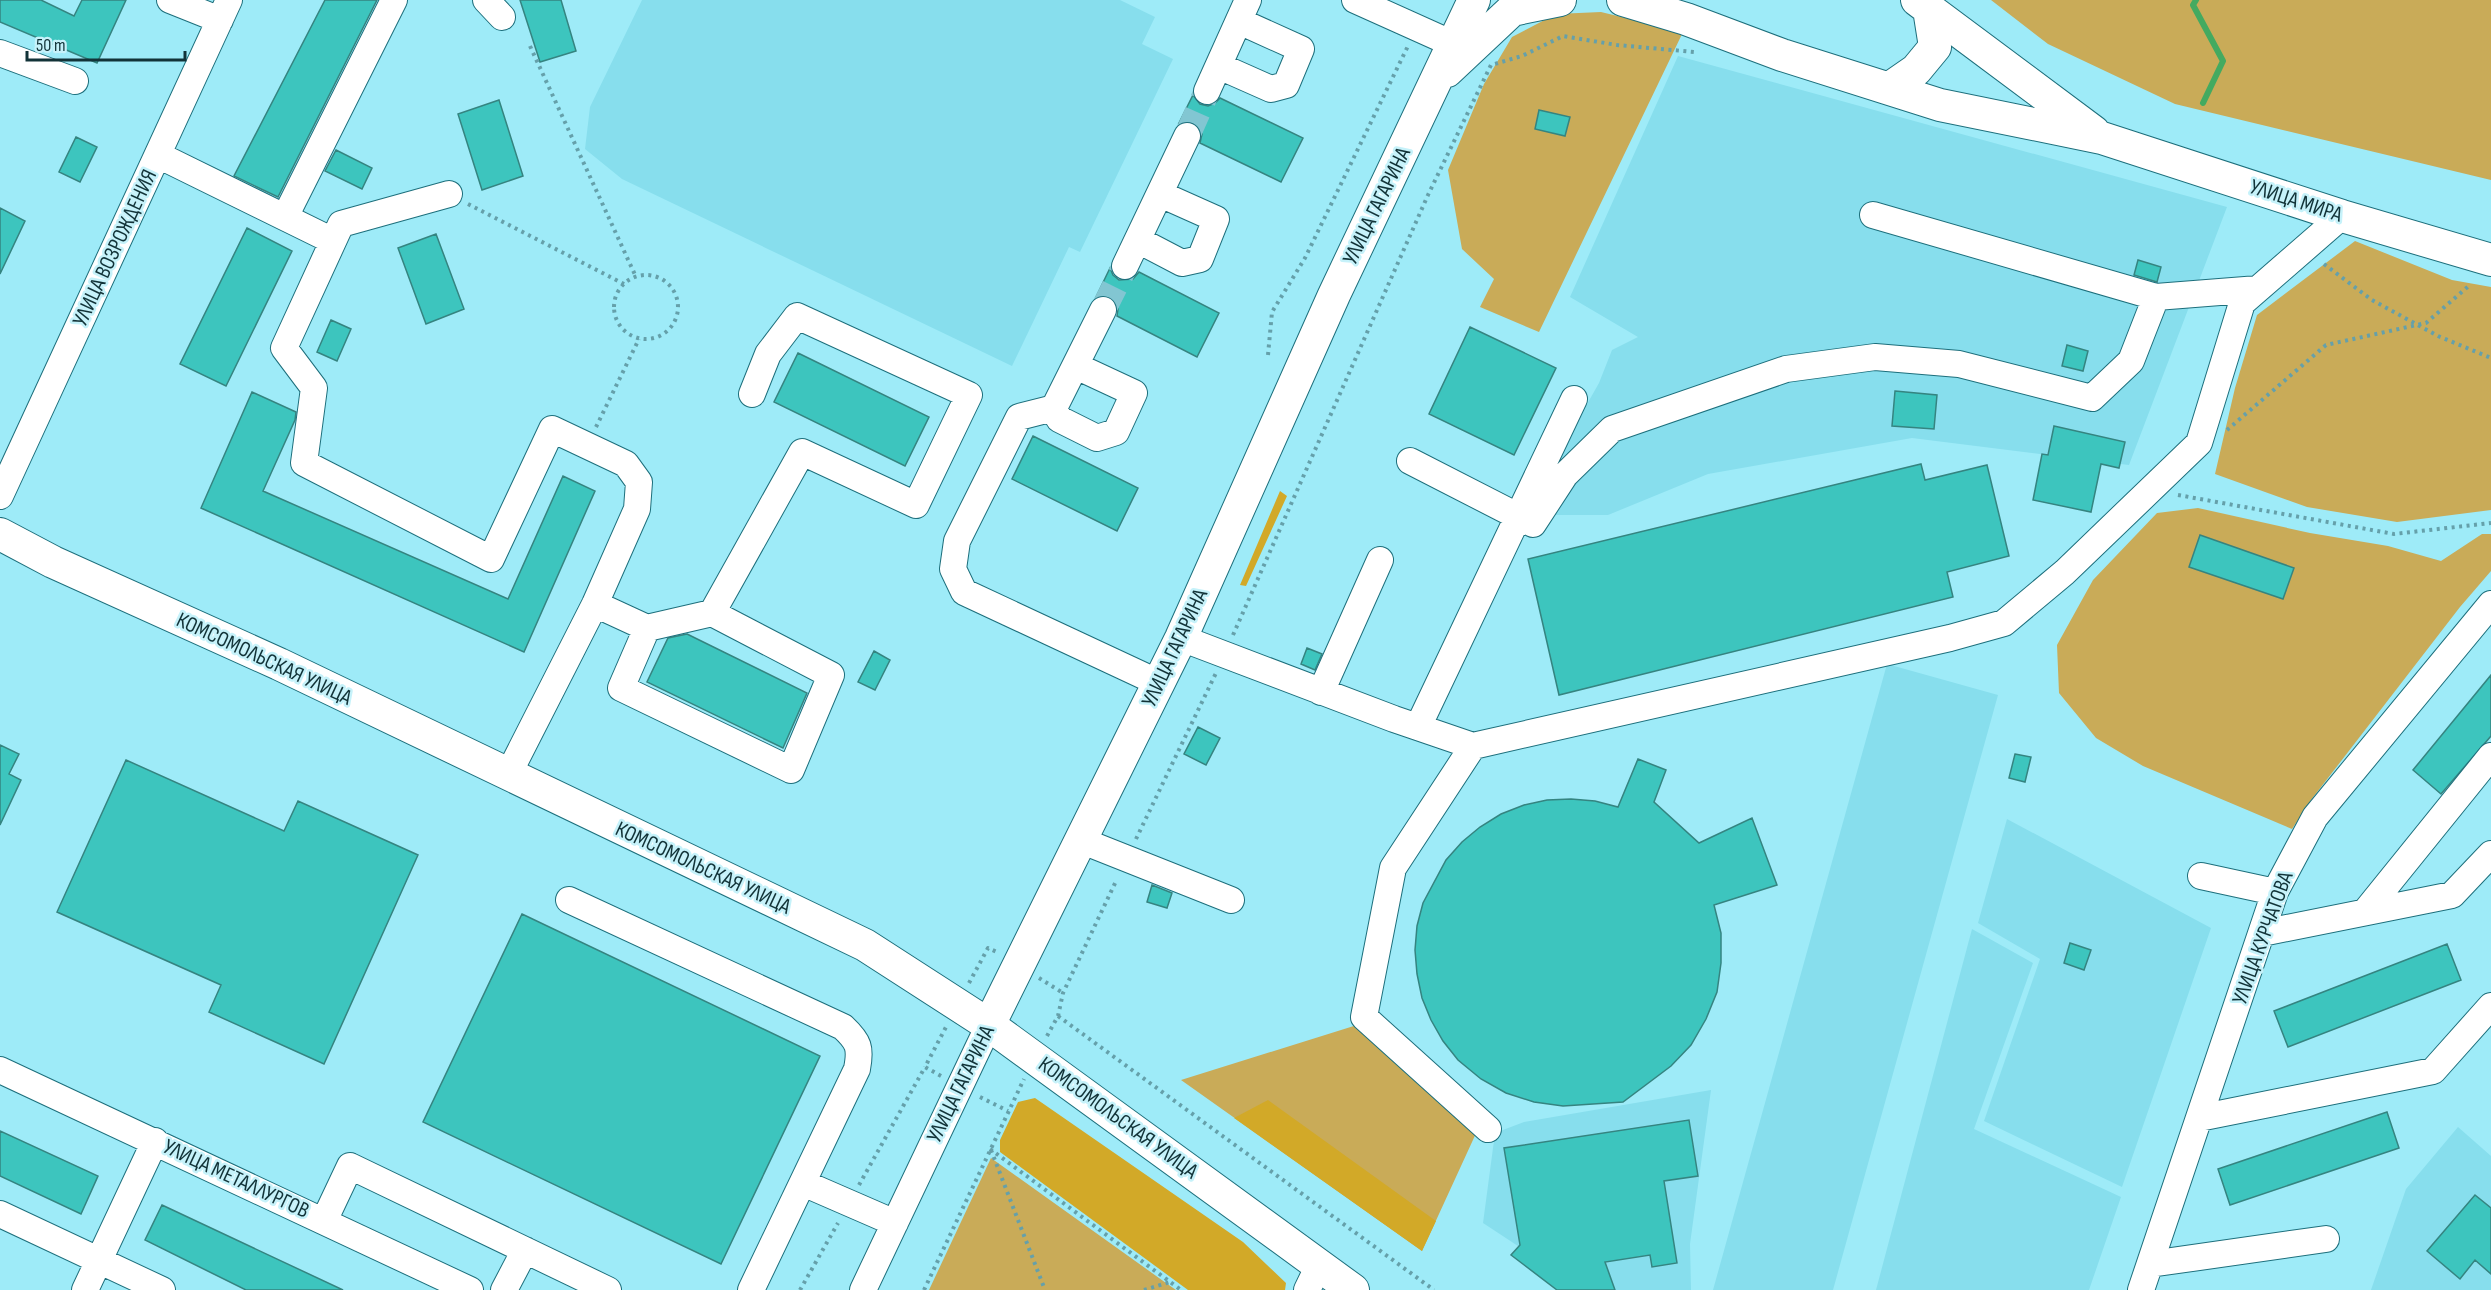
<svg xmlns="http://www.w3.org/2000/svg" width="2491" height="1290" viewBox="0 0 2491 1290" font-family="'Sofia Sans Condensed',sans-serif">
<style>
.built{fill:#87deed}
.green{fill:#c9ab58}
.forest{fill:#d2a928}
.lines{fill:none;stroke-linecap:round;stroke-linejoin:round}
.stream{stroke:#44aa60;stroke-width:6}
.building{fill:#3dc5be;stroke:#358480;stroke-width:1.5}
.minor-tunnel{stroke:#82c6d2;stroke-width:26;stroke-dasharray:26 13;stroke-linecap:butt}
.minor-casing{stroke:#1d6f7c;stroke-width:28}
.major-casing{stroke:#1d6f7c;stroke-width:34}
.path{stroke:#65a0aa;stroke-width:4;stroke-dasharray:3 4.5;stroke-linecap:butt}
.minor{stroke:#fff;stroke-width:26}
.major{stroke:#fff;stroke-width:32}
.labels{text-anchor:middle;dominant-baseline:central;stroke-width:5;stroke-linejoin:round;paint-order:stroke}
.street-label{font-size:22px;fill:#123338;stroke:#c6f2fa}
</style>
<rect width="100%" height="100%" fill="#9eebf8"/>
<path class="built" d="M 642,0 L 1120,0 L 1155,17 L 1142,44 L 1173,59 L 1080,252 L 1069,247 L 1012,366 L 622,179 L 585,149 L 590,107 Z
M 1678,56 L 2227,207 L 2129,465 L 1912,438 L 1708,474 L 1608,515 L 1524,515 L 1599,383 L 1612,350 L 1638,337 L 1570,297 Z
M 1887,664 L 1998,695 L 1833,1290 L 1713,1290 Z
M 2007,819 L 2211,928 L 2122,1187 L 1984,1121 L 2040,959 L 1978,923 Z
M 1972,929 L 2033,963 L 1974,1129 L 2121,1197 L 2089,1290 L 1876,1290 Z
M 1711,1090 L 1690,1244 L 1691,1290 L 1606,1290 L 1527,1252 L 1483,1223 L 1495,1133 L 1524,1122 Z
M 2458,1127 L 2491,1156 L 2491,1290 L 2371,1290 L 2406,1189 Z"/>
<path class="green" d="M 1991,0 L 2491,0 L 2491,180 L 2175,104 L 2048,44 Z
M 1601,12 L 1683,32 L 1539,332 L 1480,307 L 1494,279 L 1462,249 L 1448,170 L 1484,84 L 1512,37 L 1556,14 Z
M 2355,241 L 2452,280 L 2491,287 L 2491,510 L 2397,522 L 2307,507 L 2215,474 L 2235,388 L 2257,315 Z
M 2198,508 L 2310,533 L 2388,546 L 2441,561 L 2482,534 L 2491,534 L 2491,571 L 2460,607 L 2311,800 L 2292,829 L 2143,766 L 2096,738 L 2059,693 L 2057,645 L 2093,580 L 2157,513 Z
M 1357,1025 L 1478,1129 L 1422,1251 L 1181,1080 Z
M 991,1158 L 1166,1283 L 1176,1290 L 929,1290 Z"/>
<path class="forest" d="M 1280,491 L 1287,496 L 1246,586 L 1240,585 Z
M 1035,1098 L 1243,1242 L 1286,1283 L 1285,1290 L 1188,1290 L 1000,1152 L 1000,1140 L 1018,1102 Z
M 1268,1100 L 1436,1221 L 1422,1251 L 1234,1118 Z"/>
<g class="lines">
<path class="stream" d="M 2196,0 L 2193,5 L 2223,61 L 2203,103"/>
</g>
<path class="building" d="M 0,0 L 41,0 L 74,16 L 82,0 L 126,0 L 97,63 L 0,22 Z
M 325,0 L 377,0 L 278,197 L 234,176 Z
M 520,0 L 561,0 L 576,51 L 540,62 Z
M 1193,95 L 1200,104 L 1208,106 L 1215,103 L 1220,98 L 1303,138 L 1281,182 L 1200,143 L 1202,134 L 1194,123 L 1186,121 L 1179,123 Z
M 499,100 L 523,176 L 482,190 L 458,114 Z
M 1539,110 L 1570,117 L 1565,136 L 1535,129 Z
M 76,137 L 97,147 L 80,182 L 59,172 Z
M 336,150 L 372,168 L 362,189 L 325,171 Z
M 0,208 L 25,221 L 0,274 Z
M 247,228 L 292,251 L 226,386 L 180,364 Z
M 436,234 L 464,309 L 426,324 L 398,248 Z
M 2138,260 L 2161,267 L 2157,282 L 2134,275 Z
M 1110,268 L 1113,275 L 1119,280 L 1133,279 L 1139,272 L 1219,313 L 1197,357 L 1117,316 L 1118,309 L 1110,297 L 1103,295 L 1096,297 Z
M 331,320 L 351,329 L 337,361 L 317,352 Z
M 1470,327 L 1556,368 L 1514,455 L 1429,414 Z
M 2067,345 L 2088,351 L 2083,371 L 2062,366 Z
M 798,353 L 929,417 L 905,466 L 774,402 Z
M 1895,391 L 1937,395 L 1934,429 L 1892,426 Z
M 252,392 L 296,412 L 295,420 L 263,491 L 508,599 L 563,476 L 595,491 L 524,652 L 201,508 Z
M 2054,426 L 2125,442 L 2119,468 L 2101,464 L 2091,512 L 2033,500 L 2042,454 L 2048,455 Z
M 1033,436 L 1138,488 L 1117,531 L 1012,479 Z
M 1921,464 L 1925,480 L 1987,465 L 2009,556 L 1947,572 L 1953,597 L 1559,695 L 1528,559 Z
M 2200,535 L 2294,568 L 2283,599 L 2189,567 Z
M 687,634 L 807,693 L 783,748 L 647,682 L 668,638 Z
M 1307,648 L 1322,654 L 1315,670 L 1301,664 Z
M 874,651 L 890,660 L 875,690 L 858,682 Z
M 2491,675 L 2491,736 L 2441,794 L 2413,770 Z
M 1198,727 L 1220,738 L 1206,765 L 1184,754 Z
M 0,745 L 19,754 L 9,774 L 21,780 L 0,825 Z
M 2015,754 L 2031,757 L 2025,782 L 2009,778 Z
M 1638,759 L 1666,770 L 1654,802 L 1699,843 L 1752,818 L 1777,885 L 1714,905 L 1721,933 L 1721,963 L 1717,992 L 1706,1019 L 1691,1045 L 1671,1066 L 1623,1102 L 1563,1106 L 1534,1102 L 1506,1093 L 1481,1079 L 1458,1060 L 1443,1041 L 1431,1020 L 1422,998 L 1417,974 L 1415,950 L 1417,926 L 1423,903 L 1446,860 L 1462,842 L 1480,827 L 1501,814 L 1524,805 L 1547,800 L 1571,799 L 1595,801 L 1618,807 Z
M 126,760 L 284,831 L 298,801 L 418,855 L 324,1064 L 209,1012 L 221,985 L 57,912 Z
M 1152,885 L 1172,893 L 1167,908 L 1147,902 Z
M 522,914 L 820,1056 L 721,1264 L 423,1122 Z
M 2070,943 L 2091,950 L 2084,970 L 2064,963 Z
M 2447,944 L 2461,980 L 2288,1047 L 2274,1011 Z
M 2387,1112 L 2399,1148 L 2230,1205 L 2218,1169 Z
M 1689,1120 L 1698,1176 L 1664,1181 L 1677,1263 L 1652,1267 L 1650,1255 L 1605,1262 L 1615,1290 L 1557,1290 L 1511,1255 L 1520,1245 L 1504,1148 Z
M 0,1131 L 98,1176 L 81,1214 L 0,1176 Z
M 2475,1195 L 2491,1208 L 2491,1274 L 2475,1260 L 2460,1279 L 2427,1251 Z
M 162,1205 L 343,1290 L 246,1290 L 145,1240 Z"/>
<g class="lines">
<path class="minor-tunnel" d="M 1187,136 L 1207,91
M 1103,310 L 1125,266"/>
<g class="minor-casing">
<path id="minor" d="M 170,0 L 220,20
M 486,0 L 502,17
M 1355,0 L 1453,44
M 0,53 L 75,81
M 1219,66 L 1271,89 L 1286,85 L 1301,49 L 1239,21
M 1207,91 L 1248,0
M 158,155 L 333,241
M 449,194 L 341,224 L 284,348 L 314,388 L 304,463 L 491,559 L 552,429 L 626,464 L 639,482 L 637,509 L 595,604 L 508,775
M 1873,215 L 2156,297
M 285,217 L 394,0
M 1138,240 L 1182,263 L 1200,259 L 1216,219 L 1160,194
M 1125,266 L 1187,136
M 1103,310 L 1054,408 L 1019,417 L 957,541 L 953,569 L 964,592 L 1159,683
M 1054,408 L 1059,419 L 1097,438 L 1116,432 L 1134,393 L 1076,366
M 1410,461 L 1533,524 L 1565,475 L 1612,429 L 1786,369 L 1875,357 L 1959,364 L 2092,398 L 2131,361 L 2156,297 L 2258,289
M 0,496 L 229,0
M 595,604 L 647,628 L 712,613 L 831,675 L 791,770 L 621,688 L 647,628
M 712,613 L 802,452 L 916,505 L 969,395 L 797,316 L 768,354 L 752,394
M 1181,638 L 1394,719 L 1473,746 L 1950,638 L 2004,623 L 2065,572 L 2199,443 L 2242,303 L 2342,216
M 1321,692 L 1380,560
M 1418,727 L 1574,399
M 1473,746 L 1393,868 L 1364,1017 L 1488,1129
M 1080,840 L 1231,900
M 2201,876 L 2275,892
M 569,900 L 843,1027 C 859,1042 861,1048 857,1069 L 751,1290
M 2365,912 L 2491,756
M 2262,933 L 2452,895 L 2491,854
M 0,1070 L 470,1290
M 2199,1118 L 2433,1071 L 2491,1006
M 803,1183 L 895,1223
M 0,1214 L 162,1290
M 324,1221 L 350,1166 L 608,1290
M 2150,1264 L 2326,1239
M 85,1290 L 155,1141
M 504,1290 L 525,1250
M 863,1290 L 989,1025
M 1307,1290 L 1319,1265
M 2141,1290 L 2275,892 L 2315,817 L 2491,604"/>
</g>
<g class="major-casing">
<path id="major" d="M 1623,0 L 1686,19 L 1782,55 L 1940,105 L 2102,138 L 2342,216 L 2491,260
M 1917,0 L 2094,132
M 1447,71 L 1512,10 L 1560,0
M 1890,88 L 1916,70 L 1935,47 L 1929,9
M 0,534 L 53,562 L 279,664 L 865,945 L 989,1025 L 1353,1290
M 989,1025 L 1181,638 L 1334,295 L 1474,0"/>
</g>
<path class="path" d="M 530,46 L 636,277
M 468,204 L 624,284
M 2324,264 L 2372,300 L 2438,336 L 2491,358
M614 307a32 32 0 1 1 64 0a32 32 0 1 1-64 0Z
M 1268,355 L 1272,312 L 1305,258 L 1408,46
M 596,427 L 639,339
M 2227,430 L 2326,345 L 2426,323 L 2471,284
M 2178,495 L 2394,534 L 2491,523
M 1233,635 L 1428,195 L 1491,65 L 1522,56 L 1563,36 L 1617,45 L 1694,52
M 1136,839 L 1216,673
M 1039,978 L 1063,993
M 969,983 L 988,948 L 997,952
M 1058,1016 L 1434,1290
M 1047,1036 L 1058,1016 L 1063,993 L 1117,879
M 941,1076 L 925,1067 L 946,1027
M 980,1097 L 1008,1111
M 990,1149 L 1181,1290
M 991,1150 L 1045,1290
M 859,1185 L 925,1067
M 800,1290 L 838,1223
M 924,1290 L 1024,1079
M 1144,1290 L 1170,1282"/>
<use href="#minor" class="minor"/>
<use href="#major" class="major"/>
</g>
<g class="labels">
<g class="street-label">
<text transform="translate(2296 201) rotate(18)">УЛИЦА МИРА</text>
<text transform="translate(1377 206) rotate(-64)">УЛИЦА ГАГАРИНА</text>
<text transform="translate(115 248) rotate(-65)">УЛИЦА ВОЗРОЖДЕНИЯ</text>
<text transform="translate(1175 648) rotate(-65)">УЛИЦА ГАГАРИНА</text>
<text transform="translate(264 659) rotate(25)">КОМСОМОЛЬСКАЯ УЛИЦА</text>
<text transform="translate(703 868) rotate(25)">КОМСОМОЛЬСКАЯ УЛИЦА</text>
<text transform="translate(2263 938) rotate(-70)">УЛИЦА КУРЧАТОВА</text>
<text transform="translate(961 1084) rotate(-64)">УЛИЦА ГАГАРИНА</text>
<text transform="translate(1118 1118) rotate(36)">КОМСОМОЛЬСКАЯ УЛИЦА</text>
<text transform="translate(236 1179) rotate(25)">УЛИЦА МЕТАЛЛУРГОВ</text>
</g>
</g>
<path d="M27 51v9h158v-9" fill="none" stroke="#123338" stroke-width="3"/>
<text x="36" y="51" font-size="18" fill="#123338" stroke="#c6f2fa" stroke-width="4.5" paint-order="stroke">50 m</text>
</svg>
